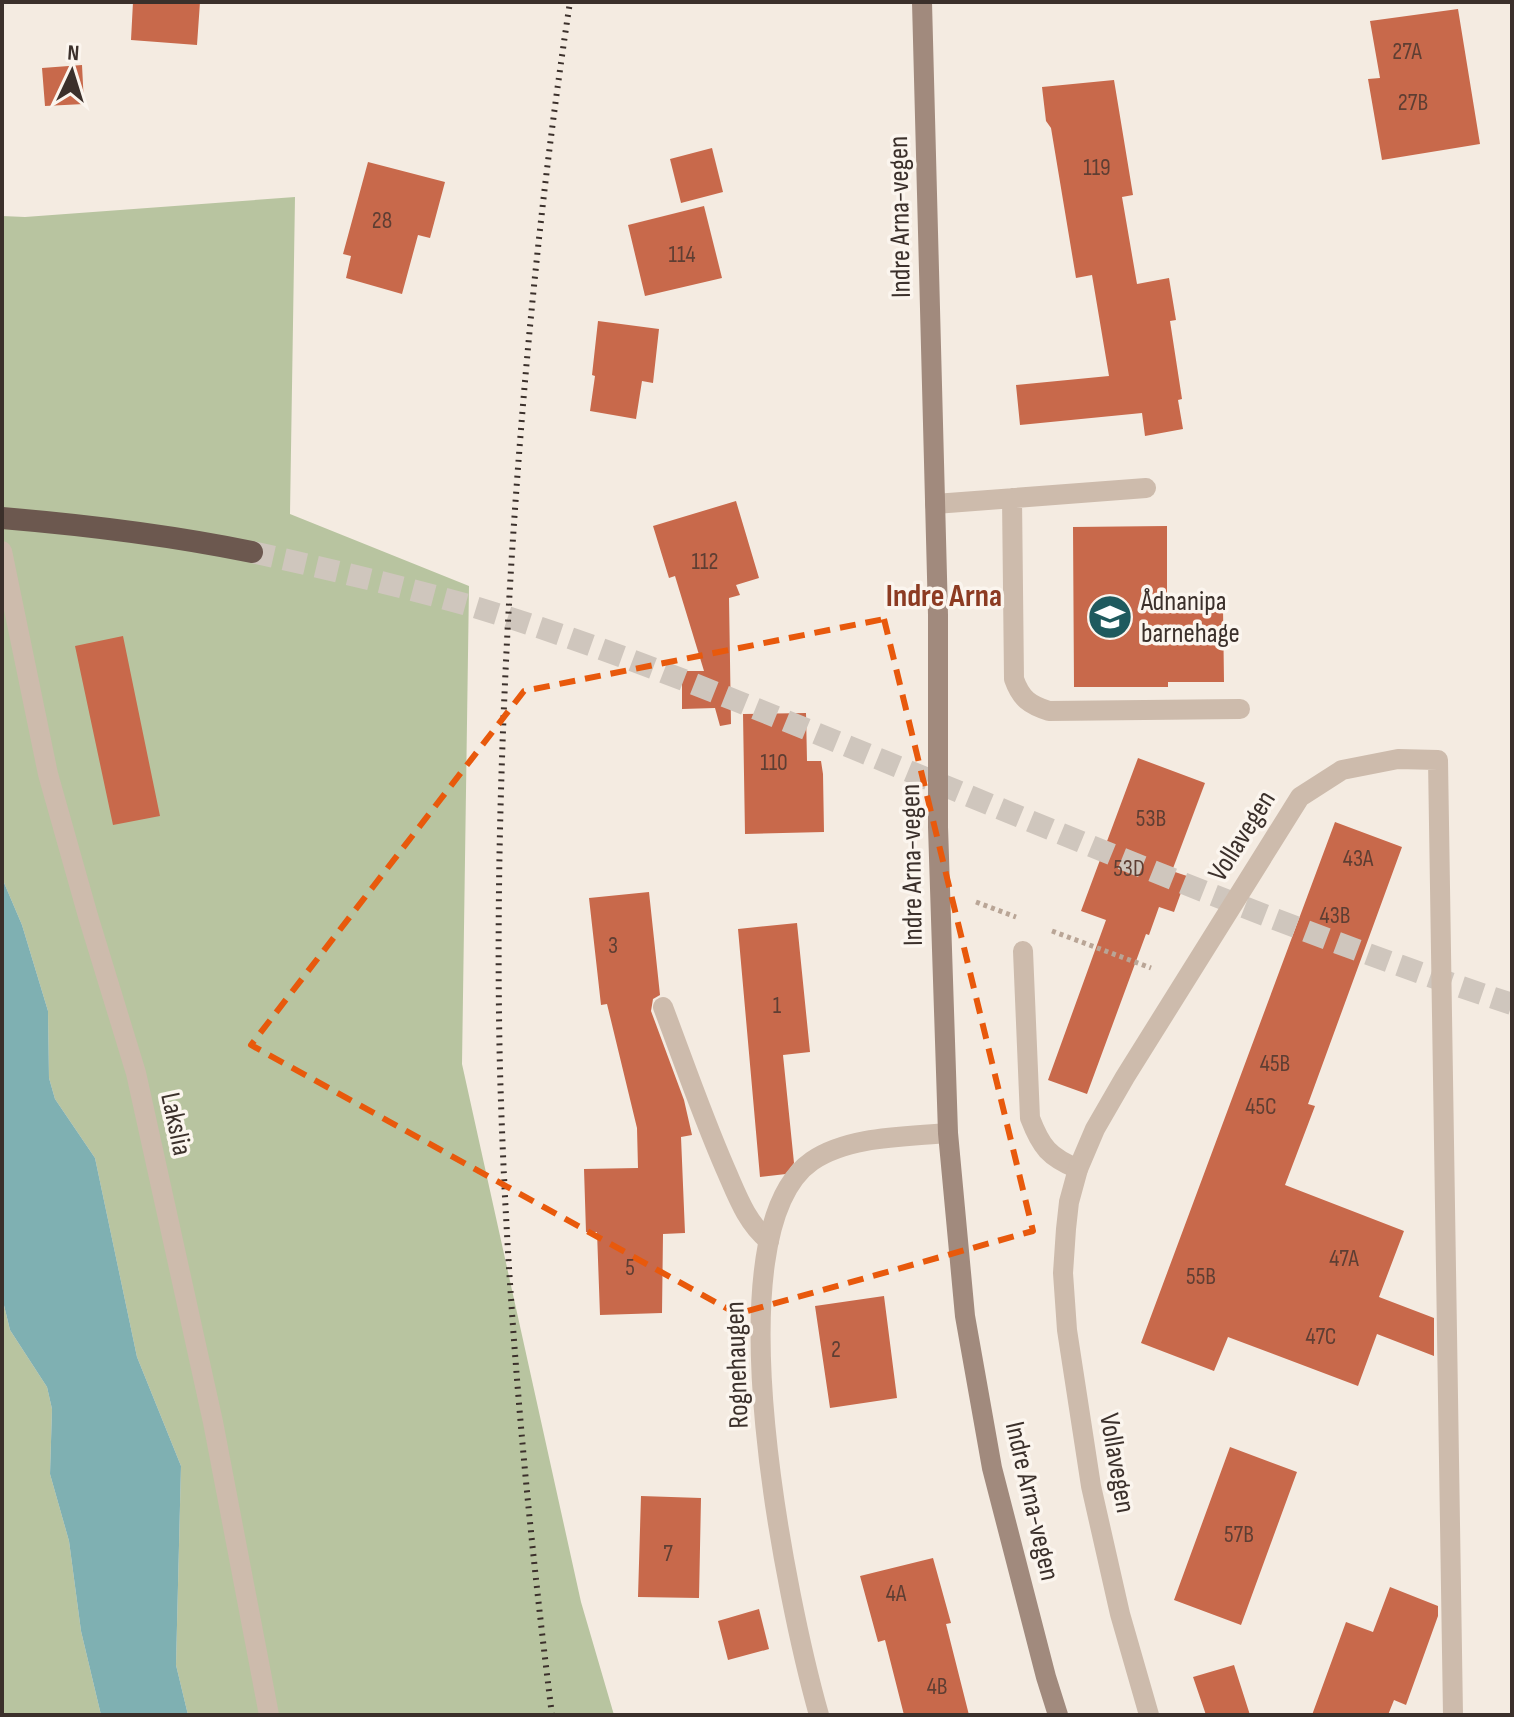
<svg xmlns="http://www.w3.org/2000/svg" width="1514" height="1717" viewBox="0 0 1514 1717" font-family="'Sofia Sans Condensed',sans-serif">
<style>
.green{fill:#b8c4a0}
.water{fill:#7fb0b2}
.building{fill:#c8694b}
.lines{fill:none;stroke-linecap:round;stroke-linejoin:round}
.trunk-tunnel{stroke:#cfc6bd;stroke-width:22;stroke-dasharray:22 11;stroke-linecap:butt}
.path{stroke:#b9a596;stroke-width:5;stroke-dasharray:4 4;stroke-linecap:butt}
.service{stroke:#cdbbac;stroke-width:20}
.minor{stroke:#cdbbac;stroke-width:20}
.secondary{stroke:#a18a7d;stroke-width:20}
.trunk{stroke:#6c584f;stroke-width:22}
.rail{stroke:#3b302b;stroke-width:6;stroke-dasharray:2 6;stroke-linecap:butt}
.marked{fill:none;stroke:#e8590c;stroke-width:6;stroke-dasharray:16 10;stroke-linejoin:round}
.labels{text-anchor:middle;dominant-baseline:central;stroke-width:7;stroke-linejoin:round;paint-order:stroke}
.number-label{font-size:24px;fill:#5e3e33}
.street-label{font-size:28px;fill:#3b302b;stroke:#fbf5ee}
.poi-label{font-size:28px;fill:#3b302b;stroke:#fbf5ee;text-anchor:start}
.quarter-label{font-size:32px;font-weight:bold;fill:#8c3b22;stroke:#fbf5ee}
</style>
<rect width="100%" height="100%" fill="#f4ebe1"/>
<path class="green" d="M 295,197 L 290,514 L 469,586 L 462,1064 L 581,1602 L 614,1715 L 188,1715 L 176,1665 L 181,1466 L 137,1357 L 95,1158 L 55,1099 L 49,1078 L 48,1011 L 22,925 L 2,878 L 2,216 L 25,217 Z
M 2,1297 L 10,1330 L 47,1387 L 52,1409 L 50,1474 L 69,1541 L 81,1631 L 101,1715 L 2,1715 Z"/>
<path class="water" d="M 2,878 L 22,925 L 48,1011 L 49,1078 L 55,1099 L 95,1158 L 137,1357 L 181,1466 L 176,1665 L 188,1715 L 101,1715 L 81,1631 L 69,1541 L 50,1474 L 52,1409 L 47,1387 L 10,1330 L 2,1297 Z"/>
<path class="building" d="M 133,2 L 200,2 L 197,45 L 131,40 Z
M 1458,9 L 1480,144 L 1382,160 L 1368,79 L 1380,78 L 1370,21 Z
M 82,65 L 84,104 L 45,106 L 42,68 Z
M 1114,80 L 1133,195 L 1122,197 L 1137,284 L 1169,278 L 1176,320 L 1170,321 L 1182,399 L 1178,400 L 1183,429 L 1145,436 L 1142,413 L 1020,425 L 1016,385 L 1109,376 L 1092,275 L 1076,278 L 1051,128 L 1046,121 L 1042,87 Z
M 712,148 L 723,192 L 681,203 L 670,159 Z
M 368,162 L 445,182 L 430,238 L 418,235 L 402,294 L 346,278 L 351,256 L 343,254 Z
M 704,206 L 722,278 L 645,296 L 628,225 Z
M 598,321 L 659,329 L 653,383 L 642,381 L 636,419 L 590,411 L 595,376 L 592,375 Z
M 736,501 L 759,578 L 736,585 L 740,595 L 729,598 L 731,724 L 720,726 L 715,708 L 682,709 L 682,671 L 704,671 L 675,576 L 669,578 L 653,526 Z
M 1167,526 L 1167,599 L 1217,599 L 1217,608 L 1223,608 L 1224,682 L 1168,682 L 1168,687 L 1074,687 L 1073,527 Z
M 123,636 L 160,816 L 113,825 L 75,646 Z
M 806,713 L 807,761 L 821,761 L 823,774 L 824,832 L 745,834 L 743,714 Z
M 1138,758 L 1205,783 L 1172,871 L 1187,876 L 1174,912 L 1159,907 L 1149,935 L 1146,934 L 1087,1094 L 1048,1080 L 1106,920 L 1081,911 Z
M 1335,822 L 1402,847 L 1308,1104 L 1315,1106 L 1285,1185 L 1404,1231 L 1379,1297 L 1434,1318 L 1434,1356 L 1377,1334 L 1358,1386 L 1228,1337 L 1214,1371 L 1141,1343 Z
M 649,892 L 660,995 L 653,999 L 651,1011 L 684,1100 L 692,1135 L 681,1137 L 685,1233 L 663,1234 L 662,1313 L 600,1315 L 597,1232 L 586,1232 L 584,1169 L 638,1168 L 637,1128 L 607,1004 L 601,1005 L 589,898 Z
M 797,923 L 810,1052 L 783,1055 L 794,1163 L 786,1174 L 760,1177 L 738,929 Z
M 884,1296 L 897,1398 L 830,1408 L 815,1306 Z
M 1230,1447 L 1297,1472 L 1241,1625 L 1174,1600 Z
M 641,1496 L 701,1498 L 699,1598 L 638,1597 Z
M 933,1558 L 951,1623 L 946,1624 L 969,1715 L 904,1715 L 885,1640 L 878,1642 L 860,1576 Z
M 1390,1587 L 1438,1606 L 1438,1616 L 1406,1705 L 1394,1700 L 1388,1715 L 1312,1715 L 1346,1622 L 1373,1632 Z
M 759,1609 L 769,1649 L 728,1660 L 718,1621 Z
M 1234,1665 L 1250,1715 L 1206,1715 L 1193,1677 Z"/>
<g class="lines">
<path class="trunk-tunnel" d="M 252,552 C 324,568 396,585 468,605 C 610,647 747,705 884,761 C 1092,846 1298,934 1512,1004"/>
<path class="path" d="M 976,902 L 1016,917
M 1052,931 L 1151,968"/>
<path class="service" d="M 1012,498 L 1014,679 C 1021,699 1030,705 1049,711 L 1240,709
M 935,504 L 1146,488
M 1023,951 L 1030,1118 C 1041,1147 1049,1157 1078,1169
M 663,1007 C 683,1060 702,1115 725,1168 C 737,1195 746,1222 769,1241"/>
<path class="minor" d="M 2,551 L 48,774 L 88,916 L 136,1073 L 213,1422 L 269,1715
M 819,1715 C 789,1609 708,1233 812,1161 C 849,1136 905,1137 948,1133
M 1149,1715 L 1120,1614 L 1091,1486 L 1067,1330 L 1063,1273 L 1066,1229 L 1069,1202 L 1078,1169 L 1095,1129 L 1125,1077 L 1300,797 L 1342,770 L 1398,759 L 1438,760 L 1453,1715"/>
<path class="secondary" d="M 922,2 L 938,615 L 938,827 L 948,1133 L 965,1316 L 992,1468 L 1046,1677 L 1058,1715"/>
<path class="trunk" d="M 2,518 C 86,525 169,535 252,552"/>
<path class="rail" d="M 552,1715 C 525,1501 506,1285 500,1070 C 496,902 501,736 511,569 C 523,379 541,190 570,2"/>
</g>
<path class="marked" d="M 884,619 L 1033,1231 L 737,1314 L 251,1045 L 524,691 Z"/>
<defs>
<g id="school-disc" transform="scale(2.3)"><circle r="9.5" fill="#1f5a5e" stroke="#fbf5ee"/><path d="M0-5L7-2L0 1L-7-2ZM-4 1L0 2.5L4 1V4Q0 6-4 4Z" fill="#fff"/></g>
</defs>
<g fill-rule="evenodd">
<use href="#school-disc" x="1110" y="617"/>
</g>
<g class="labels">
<g class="number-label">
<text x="1407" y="51">27A</text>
<text x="1413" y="102">27B</text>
<text x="1097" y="167">119</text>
<text x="382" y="220">28</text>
<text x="682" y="254">114</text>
<text x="705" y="561">112</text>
<text x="774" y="762">110</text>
<text x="1151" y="818">53B</text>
<text x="1358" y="858">43A</text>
<text x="1129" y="868">53D</text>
<text x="1335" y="915">43B</text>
<text x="613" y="945">3</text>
<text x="777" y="1005">1</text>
<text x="1275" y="1063">45B</text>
<text x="1261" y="1106">45C</text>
<text x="1344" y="1258">47A</text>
<text x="630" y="1267">5</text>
<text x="1201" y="1276">55B</text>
<text x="1321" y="1336">47C</text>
<text x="836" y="1349">2</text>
<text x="1239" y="1534">57B</text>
<text x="668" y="1553">7</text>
<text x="896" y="1593">4A</text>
<text x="937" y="1686">4B</text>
</g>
<g class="street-label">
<text transform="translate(900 217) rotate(-91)">Indre Arna-vegen</text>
<text transform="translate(1242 836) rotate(-58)">Vollavegen</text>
<text transform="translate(912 865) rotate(-91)">Indre Arna-vegen</text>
<text transform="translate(176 1124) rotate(78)">Lakslia</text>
<text transform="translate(737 1365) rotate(-92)">Rognehaugen</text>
<text transform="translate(1117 1463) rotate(80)">Vollavegen</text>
<text transform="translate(1032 1501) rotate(77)">Indre Arna-vegen</text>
</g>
<g class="poi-label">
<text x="1141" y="601">Ådnanipa<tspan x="1141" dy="32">barnehage</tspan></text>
</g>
<g class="quarter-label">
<text x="944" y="596">Indre Arna</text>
</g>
</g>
<rect width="1514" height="1717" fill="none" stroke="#3b302b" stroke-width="8"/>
<g transform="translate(72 72) rotate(4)" stroke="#fbf5ee" stroke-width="6" paint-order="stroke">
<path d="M0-6L14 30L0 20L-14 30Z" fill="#3b302b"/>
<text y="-12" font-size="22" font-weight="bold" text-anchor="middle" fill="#3b302b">N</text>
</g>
</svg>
